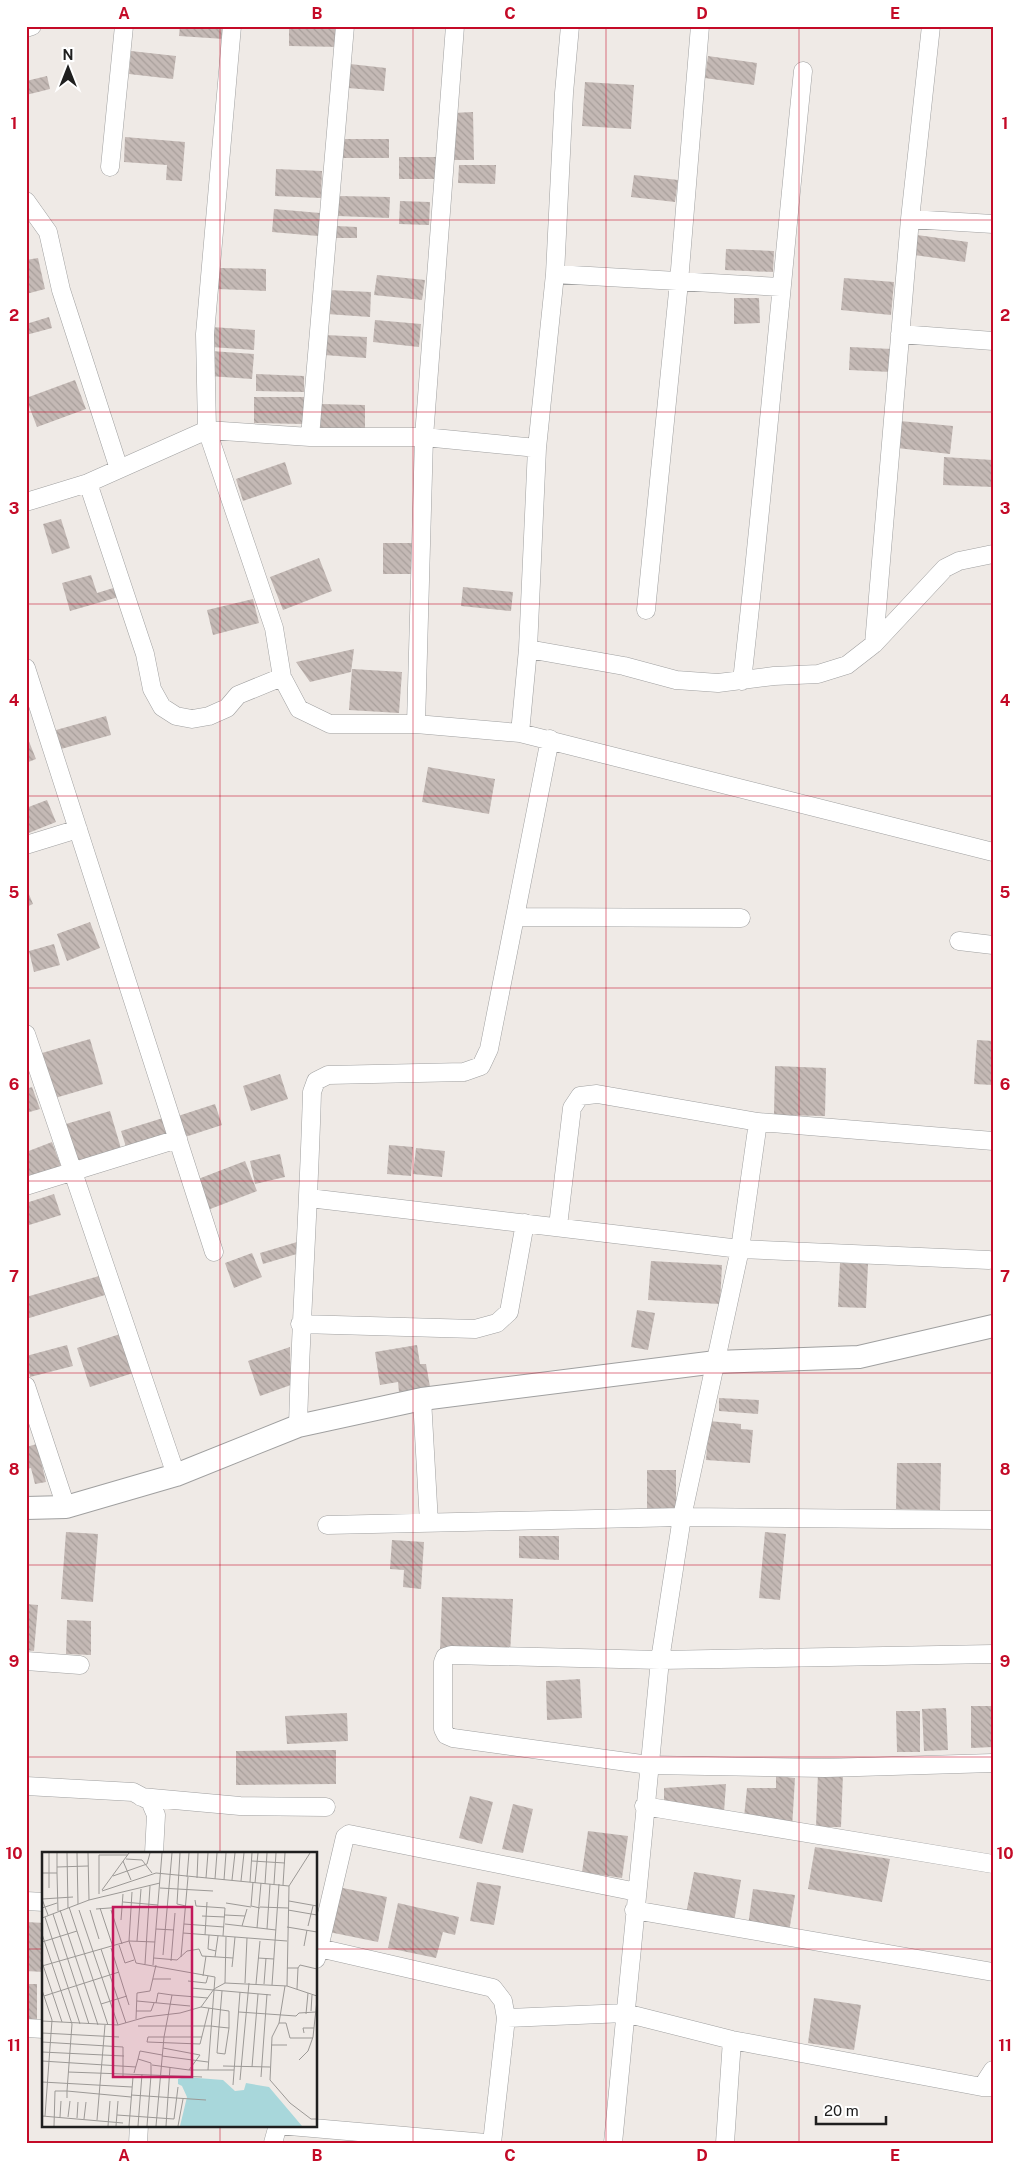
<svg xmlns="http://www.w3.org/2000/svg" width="1019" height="2169" viewBox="0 0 1019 2169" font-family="'Public Sans',sans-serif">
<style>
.building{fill:url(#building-back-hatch)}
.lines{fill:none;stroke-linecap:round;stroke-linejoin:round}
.minor-casing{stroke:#a0a0a0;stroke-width:19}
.tertiary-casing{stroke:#a0a0a0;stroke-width:24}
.minor{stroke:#fff;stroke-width:18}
.tertiary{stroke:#fff;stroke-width:22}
.grid{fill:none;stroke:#c40a27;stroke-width:1;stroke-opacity:0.55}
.inset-road{fill:none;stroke:#9c9996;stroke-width:1}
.view{fill:#c2185b;fill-opacity:0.15;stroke:#c2185b;stroke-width:2.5}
.inset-edge{fill:none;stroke:#1f1f1f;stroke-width:2.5}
.neatline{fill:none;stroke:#c40a27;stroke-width:2}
.grid-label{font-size:16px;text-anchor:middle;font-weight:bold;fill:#c40a27}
</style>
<defs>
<pattern id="building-back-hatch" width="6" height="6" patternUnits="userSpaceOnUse" patternTransform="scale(1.25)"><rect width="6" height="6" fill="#c4b9b5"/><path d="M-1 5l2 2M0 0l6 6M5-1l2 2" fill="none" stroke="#a89f9b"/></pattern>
</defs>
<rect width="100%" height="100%" fill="#efeae6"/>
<path class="building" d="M 180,26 L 225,26 L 224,39 L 179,36 Z
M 289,26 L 341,26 L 341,47 L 289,46 Z
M 131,51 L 176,56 L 173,79 L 129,74 Z
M 708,56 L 757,63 L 754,85 L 705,78 Z
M 350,64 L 386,68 L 384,91 L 348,88 Z
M 47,76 L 50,89 L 26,95 L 26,81 Z
M 585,82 L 634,85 L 631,129 L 582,126 Z
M 473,112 L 474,160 L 453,160 L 452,113 Z
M 125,137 L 185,142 L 182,181 L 166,180 L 167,165 L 124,162 Z
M 340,139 L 389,139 L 389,158 L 340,158 Z
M 399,157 L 438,157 L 438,179 L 399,179 Z
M 459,165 L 496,165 L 495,184 L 458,183 Z
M 276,169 L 322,171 L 321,198 L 275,196 Z
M 634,175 L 678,180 L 675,202 L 631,197 Z
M 338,196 L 390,197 L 389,218 L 338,216 Z
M 400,201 L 430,202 L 429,225 L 399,224 Z
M 274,209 L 320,213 L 318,236 L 272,232 Z
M 336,226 L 357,227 L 357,238 L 336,238 Z
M 917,235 L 968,242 L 965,262 L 914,255 Z
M 726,249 L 774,251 L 773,272 L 725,270 Z
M 38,258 L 45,289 L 26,294 L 26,260 Z
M 218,268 L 266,269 L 266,291 L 217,289 Z
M 377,275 L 425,280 L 422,300 L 374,295 Z
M 844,278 L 894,282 L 891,315 L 841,310 Z
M 328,290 L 371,292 L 370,317 L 327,314 Z
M 734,298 L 759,298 L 760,323 L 734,324 Z
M 49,317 L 52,328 L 26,335 L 26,324 Z
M 375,320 L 421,324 L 419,347 L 373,342 Z
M 212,327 L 255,330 L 254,350 L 211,347 Z
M 325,335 L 367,337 L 366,358 L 324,355 Z
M 850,347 L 892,349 L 891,372 L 849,370 Z
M 211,351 L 254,354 L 252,379 L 209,376 Z
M 256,374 L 304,376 L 304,392 L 256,391 Z
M 75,380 L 86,409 L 37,427 L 26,398 Z
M 254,397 L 304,397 L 304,424 L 254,423 Z
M 321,404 L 365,405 L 365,432 L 320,431 Z
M 900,421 L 953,426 L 950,454 L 897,448 Z
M 944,457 L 993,460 L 993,487 L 943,485 Z
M 285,462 L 292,484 L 243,501 L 236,479 Z
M 61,519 L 70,548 L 52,554 L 43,524 Z
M 383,543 L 413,543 L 413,574 L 383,574 Z
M 319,558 L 332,591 L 283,610 L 270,577 Z
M 91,575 L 97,593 L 120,586 L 122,596 L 70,611 L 62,583 Z
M 463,587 L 513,592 L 511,611 L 461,606 Z
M 253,599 L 259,623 L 213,635 L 207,610 Z
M 354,649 L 351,672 L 310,682 L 296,662 Z
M 352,669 L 402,672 L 399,713 L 349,710 Z
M 106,716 L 111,735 L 61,749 L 56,730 Z
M 28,739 L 36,759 L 26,763 L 26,740 Z
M 428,767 L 495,779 L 489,814 L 422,802 Z
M 47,800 L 56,822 L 26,834 L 26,808 Z
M 26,887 L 33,904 L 26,907 Z
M 90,922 L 100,948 L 67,961 L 57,934 Z
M 54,944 L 60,965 L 34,972 L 29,951 Z
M 90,1039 L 103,1084 L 55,1098 L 42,1053 Z
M 977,1040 L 993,1041 L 993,1085 L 974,1084 Z
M 775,1066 L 826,1068 L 825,1116 L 774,1115 Z
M 280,1074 L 288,1099 L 251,1111 L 243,1086 Z
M 32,1087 L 40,1109 L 26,1113 L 26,1089 Z
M 215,1104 L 222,1125 L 185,1137 L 178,1116 Z
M 110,1111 L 122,1152 L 78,1166 L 66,1124 Z
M 163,1118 L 169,1138 L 127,1150 L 121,1131 Z
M 52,1142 L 61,1166 L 26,1179 L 26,1152 Z
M 389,1145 L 413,1147 L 411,1176 L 387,1174 Z
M 416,1148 L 445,1151 L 442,1177 L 413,1174 Z
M 280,1154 L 285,1177 L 255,1184 L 250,1161 Z
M 245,1161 L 257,1191 L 205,1211 L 193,1181 Z
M 54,1194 L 61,1215 L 26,1226 L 26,1203 Z
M 297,1242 L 300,1253 L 263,1264 L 260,1253 Z
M 252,1253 L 262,1277 L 234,1288 L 225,1263 Z
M 651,1261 L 722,1265 L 720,1304 L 648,1300 Z
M 840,1263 L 868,1264 L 866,1308 L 838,1307 Z
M 99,1276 L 105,1295 L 26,1319 L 26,1297 Z
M 637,1310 L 655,1313 L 648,1350 L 631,1347 Z
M 120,1334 L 133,1373 L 90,1387 L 77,1348 Z
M 67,1345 L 73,1366 L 30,1377 L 26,1356 Z
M 417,1345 L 420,1364 L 426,1364 L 430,1387 L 399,1392 L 398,1382 L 380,1385 L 375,1352 Z
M 290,1347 L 291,1385 L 260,1396 L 248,1361 Z
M 719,1398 L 759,1400 L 758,1414 L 719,1411 Z
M 709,1421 L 741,1424 L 741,1429 L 753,1430 L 750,1463 L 706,1460 Z
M 37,1444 L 46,1482 L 35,1484 L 31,1468 L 26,1469 L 26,1447 Z
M 897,1463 L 941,1463 L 940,1510 L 896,1509 Z
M 647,1470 L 676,1470 L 676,1514 L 647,1513 Z
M 66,1532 L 98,1534 L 93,1602 L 61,1599 Z
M 765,1532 L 786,1534 L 780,1600 L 759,1598 Z
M 519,1536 L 559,1536 L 559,1560 L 519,1558 Z
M 392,1540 L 424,1542 L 421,1589 L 403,1587 L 404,1570 L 390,1569 Z
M 442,1597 L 513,1599 L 510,1654 L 440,1651 Z
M 26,1604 L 38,1605 L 34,1651 L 26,1650 Z
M 67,1620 L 91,1621 L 91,1655 L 66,1654 Z
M 580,1679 L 582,1718 L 547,1720 L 546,1681 Z
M 971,1706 L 993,1706 L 993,1747 L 971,1748 Z
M 946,1708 L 948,1750 L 924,1751 L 922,1709 Z
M 896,1711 L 920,1711 L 920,1752 L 897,1752 Z
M 347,1713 L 348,1741 L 287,1744 L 285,1716 Z
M 336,1750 L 336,1784 L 236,1785 L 236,1751 Z
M 818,1772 L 843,1773 L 841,1827 L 816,1827 Z
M 776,1776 L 795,1778 L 792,1828 L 744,1817 L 747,1788 L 776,1788 Z
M 726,1784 L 724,1812 L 664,1805 L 664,1788 Z
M 470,1796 L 493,1802 L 482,1844 L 459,1838 Z
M 513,1804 L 533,1809 L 523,1853 L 502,1849 Z
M 588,1831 L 628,1836 L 622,1878 L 582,1872 Z
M 815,1847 L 890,1859 L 882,1902 L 808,1889 Z
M 694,1872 L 741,1880 L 734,1922 L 686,1914 Z
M 477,1882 L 501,1886 L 494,1925 L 470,1921 Z
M 338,1887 L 387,1897 L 378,1942 L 329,1932 Z
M 753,1889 L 795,1895 L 789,1932 L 748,1926 Z
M 398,1903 L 459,1917 L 455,1935 L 443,1932 L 436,1958 L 388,1948 Z
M 26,1922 L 44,1923 L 44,1972 L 26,1971 Z
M 26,1984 L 37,1984 L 37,2021 L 26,2021 Z
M 814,1998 L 861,2005 L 854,2050 L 808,2043 Z"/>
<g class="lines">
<g class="minor-casing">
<path id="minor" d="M 232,26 L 205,334 L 207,430 L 274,628 L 282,677 L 299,709 L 330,724 L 416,724 L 520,733 L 993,852
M 26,28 L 32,26
M 110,167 L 124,26
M 26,201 L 48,232 L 61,290 L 119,469
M 910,219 L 993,224
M 555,274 L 780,287
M 900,334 L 993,341
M 310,437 L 345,26
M 88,483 L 145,654 L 152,689 L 162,707 L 176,716 L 192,719 L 209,716 L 227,708 L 238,695 L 282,677
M 26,502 L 88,483 L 207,430 L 310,437 L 424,437 L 537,448
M 646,610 L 679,282 L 700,26
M 874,644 L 910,219 L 931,26
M 528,649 L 624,666 L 676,680 L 718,683 L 774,676 L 818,674 L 847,665 L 874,644 L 945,568 L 959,561 L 993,554
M 26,668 L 214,1252
M 742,681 C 765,478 782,275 803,71
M 416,724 L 424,437 L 455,26
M 520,733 L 528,649 L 537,448 L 555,274 L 564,93 L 570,26
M 26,845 L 78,829
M 515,917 L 741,918
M 959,941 L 993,945
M 26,1034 L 176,1475
M 26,1186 L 178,1139
M 309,1198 L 740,1249 L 989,1260
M 558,1226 L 572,1108 L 580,1096 L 597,1094 L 758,1122
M 300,1324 L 475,1329 L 497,1323 L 509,1312 L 525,1223
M 26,1386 L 66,1507
M 422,1399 L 429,1523
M 298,1426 C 301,1314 309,1203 312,1092 L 316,1081 L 328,1075 L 464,1072 L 481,1066 L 489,1049 L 550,739
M 327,1525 L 682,1517 L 993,1520
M 993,1654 L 660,1660 L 451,1655 L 445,1657 L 443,1662 L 443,1729 L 446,1735 L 453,1738 L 649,1765 L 825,1768 L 993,1763
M 26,1661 L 80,1665
M 26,1786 L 133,1792 L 150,1801 L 156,1815 L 154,1853
M 141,1797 L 240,1806 L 326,1807
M 644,1806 L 993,1864
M 26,1901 L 44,1902
M 634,1910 L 993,1972
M 319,1948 L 345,1837 L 349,1834 L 637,1892
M 316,1959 L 319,1948 L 493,1988 L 503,2001 L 506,2018 L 492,2143
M 506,2018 L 625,2013 L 732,2040 L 982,2087
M 26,2028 L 44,2029
M 992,2087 L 982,2087 L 993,2070
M 138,2143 L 139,2125
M 273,2143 L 278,2125 L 486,2143
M 613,2143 L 660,1660 L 682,1517 L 740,1249 L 758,1122 L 993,1141
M 725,2143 L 732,2040"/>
</g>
<g class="tertiary-casing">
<path id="tertiary" d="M 26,1508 L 66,1507 L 176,1475 L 298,1426 L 422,1399 L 716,1362 L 859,1357 L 993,1326"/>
</g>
<use href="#minor" class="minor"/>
<use href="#tertiary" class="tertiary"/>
</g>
<path class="grid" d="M 220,26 L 220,1853M 413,26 L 413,2143M 606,26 L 606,2143M 799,26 L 799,2143M 26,220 L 993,220M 26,412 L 993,412M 26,604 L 993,604M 26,796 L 993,796M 26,988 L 993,988M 26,1181 L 993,1181M 26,1373 L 993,1373M 26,1565 L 993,1565M 26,1757 L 993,1757M 26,1949 L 44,1949M 316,1949 L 993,1949M 220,2125 L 220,2143"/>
<g transform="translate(42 1852)">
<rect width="275" height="275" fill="#efeae6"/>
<path d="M 143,225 L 181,228 L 193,239 L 202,238 L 204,231 L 227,235 L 260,274 L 138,274 L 145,245 L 140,234 L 136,232 L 136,227 Z" fill="#a8d7db"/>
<path class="inset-road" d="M 7,1 L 7,36M 15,1 L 15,21M 25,1 L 26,56M 35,1 L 36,52M 46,1 L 47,48M 138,1 L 135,52 L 144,54M 84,7 L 100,8 L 110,21M 81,9 L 89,28M 210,9 L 243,11M 15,15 L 46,14M 0,21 L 15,21 L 16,59M 71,24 L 105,12 L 108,1M 145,25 L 147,1M 155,26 L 156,1M 164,26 L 166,1M 173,27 L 175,1M 182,28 L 184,1M 190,28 L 193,1M 199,29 L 202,1M 208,30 L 210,1M 211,30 L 209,54 L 218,56M 213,31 L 216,1M 223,32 L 225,1M 232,32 L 234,1M 241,33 L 243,1M 118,36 L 171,39M 60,38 L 87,1M 60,39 L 114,21 L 247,34M 90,40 L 87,89 L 94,111 L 173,125 L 166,218M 57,42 L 57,3 L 86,3M 0,47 L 31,45M 0,47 L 6,63M 153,48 L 154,54 L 183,56 L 181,84M 247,49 L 275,54M 81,50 L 116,53M 184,51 L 209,55M 27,55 L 66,173M 218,55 L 246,56M 0,56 L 15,51M 58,56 L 71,95M 54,57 L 81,55M 18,58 L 56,173M 37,58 L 76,173M 48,58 L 57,87M 69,58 L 80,92M 246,58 L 275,63M 11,62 L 47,172M 183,63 L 203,64M 160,64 L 183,65M 3,65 L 38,172M 0,66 L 47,48 L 118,31M 79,68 L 81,42M 142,72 L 182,75M 183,72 L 234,78M 200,74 L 205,57M 266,74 L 271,54M 245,75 L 275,80M 215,76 L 219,31M 114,77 L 132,78M 225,77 L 228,32M 141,81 L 245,89M 0,82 L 30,172 L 25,239 L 89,245M 163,83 L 165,50M 167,83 L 166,97 L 174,99M 95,89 L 99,37M 0,90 L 35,79M 77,93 L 83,111 L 92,108M 262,94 L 265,78M 69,96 L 87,153M 59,97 L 84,171M 121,103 L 130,1M 139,105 L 146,25M 173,105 L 176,84M 112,106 L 135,108 L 145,99 L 157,97 L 160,104 L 191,106 L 190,115M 191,106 L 193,85M 216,106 L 232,107M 129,109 L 133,61M 0,110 L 20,170M 103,112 L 108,34M 111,113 L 120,1M 0,114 L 87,89 L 113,90M 245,116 L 256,116 L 255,137M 256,116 L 258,113 L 275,117M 161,124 L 164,104M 111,127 L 129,127M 146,129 L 164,131 L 166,124M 183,131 L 184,85M 203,131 L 205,86M 214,132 L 218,89M 222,132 L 224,106M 230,133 L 237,32M 243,134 L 237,171 L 230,185 L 228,228 L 248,251 L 269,267 L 275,267M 245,134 L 247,34 L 268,1M 149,136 L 229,143M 0,138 L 10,168 L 3,264M 2,144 L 77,120M 95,149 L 148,154M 114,151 L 116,141 L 130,143M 59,152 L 85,144M 159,155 L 187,159 L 187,176M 94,159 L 109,159 L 112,151M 269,159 L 270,143M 197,160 L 254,164 L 257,161 L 274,160M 264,162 L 266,141M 94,167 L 95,141 L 108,139 L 114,113M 0,169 L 76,173 L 104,165 L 138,161 L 159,155 L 172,137 L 183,131 L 245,134 L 275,144M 237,171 L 244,171 L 248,186 L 271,186M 96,174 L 169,174 L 177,175 L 187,176 L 183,202 L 175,201 L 177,175 L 180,139M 0,181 L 77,185M 262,181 L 261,176 L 272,176M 160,185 L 106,185 L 105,190 L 158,192 L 167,156M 0,190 L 81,195 L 81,224M 229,193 L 245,193M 121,196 L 158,203 L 147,218 L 192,218M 0,200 L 82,204M 120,204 L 166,210M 96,207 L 98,199 L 120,203M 257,208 L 266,199 L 271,185 L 275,148M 0,209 L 94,215M 110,213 L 147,218M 181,214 L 228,215M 210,215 L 216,142M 26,220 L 109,223 L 105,274M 92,221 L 96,207 L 109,211 L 109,223 L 160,225M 219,225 L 225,142M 198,228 L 207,131M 0,230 L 90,235M 191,233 L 198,140M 89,243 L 164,248M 75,263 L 132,267 L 136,235M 0,264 L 81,271M 18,265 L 19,249M 26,265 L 28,249M 35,266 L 36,250M 42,267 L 44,250M 55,268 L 63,173M 12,274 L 13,239 L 25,239 L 25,246M 66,274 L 68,249M 74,274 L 76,249M 87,274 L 91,225M 96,274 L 100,222M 114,274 L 122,185 L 130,143 L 166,146M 124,274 L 128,215M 136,274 L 141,247"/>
<path class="view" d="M 71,55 L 150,55 L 150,225 L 71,225 Z"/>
<rect width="275" height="275" class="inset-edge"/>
</g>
<rect width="1019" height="2169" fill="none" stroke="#ffffff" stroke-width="55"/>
<g transform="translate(68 68)" stroke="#ffffff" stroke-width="4" paint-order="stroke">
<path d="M0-4L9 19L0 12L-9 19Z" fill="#1f1f1f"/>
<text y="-8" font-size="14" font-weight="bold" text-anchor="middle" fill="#1f1f1f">N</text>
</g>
<path d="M816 2116v8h70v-8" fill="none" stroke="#1f1f1f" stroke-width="2.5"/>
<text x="824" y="2116" font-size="15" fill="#1f1f1f" stroke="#ffffff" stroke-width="4" paint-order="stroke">20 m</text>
<rect x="28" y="28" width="964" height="2114" class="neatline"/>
<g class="grid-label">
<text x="124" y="19">A</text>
<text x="317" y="19">B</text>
<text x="510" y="19">C</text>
<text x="702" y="19">D</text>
<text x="895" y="19">E</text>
<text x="14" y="129">1</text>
<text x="1005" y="129">1</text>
<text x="14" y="321">2</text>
<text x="1005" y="321">2</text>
<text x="14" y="514">3</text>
<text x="1005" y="514">3</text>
<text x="14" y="706">4</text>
<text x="1005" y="706">4</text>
<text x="14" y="898">5</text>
<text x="1005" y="898">5</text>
<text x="14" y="1090">6</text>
<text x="1005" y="1090">6</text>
<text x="14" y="1282">7</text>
<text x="1005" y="1282">7</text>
<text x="14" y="1475">8</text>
<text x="1005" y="1475">8</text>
<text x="14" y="1667">9</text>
<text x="1005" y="1667">9</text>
<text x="14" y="1859">10</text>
<text x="1005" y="1859">10</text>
<text x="14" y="2051">11</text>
<text x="1005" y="2051">11</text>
<text x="124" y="2161">A</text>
<text x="317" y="2161">B</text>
<text x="510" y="2161">C</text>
<text x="702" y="2161">D</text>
<text x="895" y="2161">E</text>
</g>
</svg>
